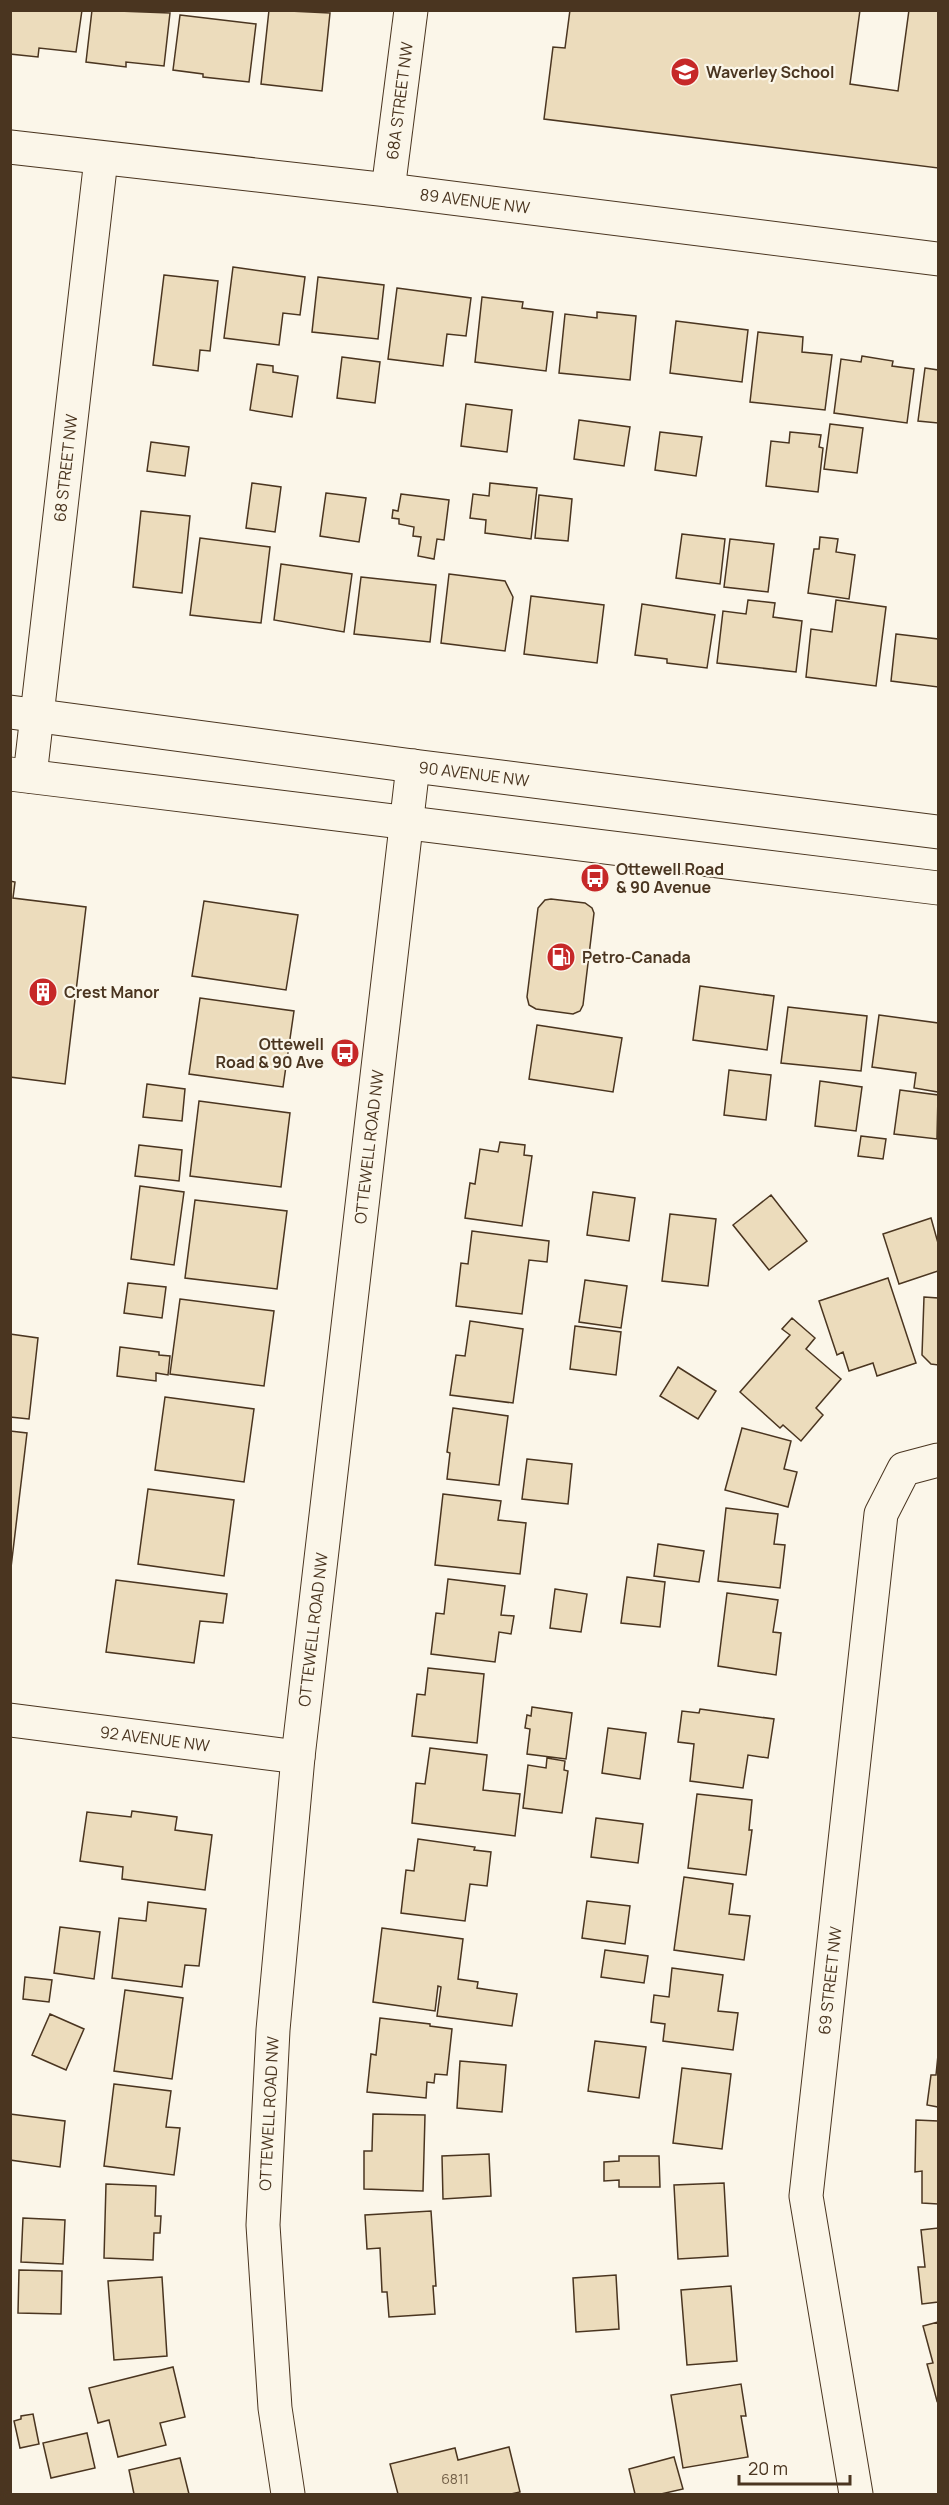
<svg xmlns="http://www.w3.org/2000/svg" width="949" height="2505" viewBox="0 0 949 2505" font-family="Manrope,sans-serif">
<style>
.building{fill:#ecdcbc;stroke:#4a3520;stroke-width:1.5}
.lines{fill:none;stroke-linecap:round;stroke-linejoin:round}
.street-casing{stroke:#4a3520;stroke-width:35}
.secondary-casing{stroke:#4a3520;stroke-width:35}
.street{stroke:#fbf6e9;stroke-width:33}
.secondary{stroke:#fbf6e9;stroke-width:33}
.labels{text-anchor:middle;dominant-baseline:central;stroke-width:4.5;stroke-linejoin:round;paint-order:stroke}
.number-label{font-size:14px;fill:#725f47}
.poi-label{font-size:16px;font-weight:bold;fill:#4a3520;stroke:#fbf6e9;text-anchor:start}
.street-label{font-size:16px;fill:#4a3520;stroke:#fbf6e9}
</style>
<rect width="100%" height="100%" fill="#fbf6e9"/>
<path class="building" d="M 10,10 L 82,10 L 76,52 L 39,48 L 38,57 L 10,54 Z
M 92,10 L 170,13 L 164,66 L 126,62 L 126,67 L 86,62 Z
M 269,10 L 330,13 L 322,91 L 261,84 Z
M 570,10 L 860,10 L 850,84 L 898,91 L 909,10 L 938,10 L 938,168 L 544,119 L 553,47 L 565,48 Z
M 180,15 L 256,24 L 249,82 L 203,77 L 203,74 L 173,70 Z
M 233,267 L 305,277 L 300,315 L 283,313 L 279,345 L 224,338 Z
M 164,275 L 218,281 L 210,351 L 200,350 L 198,371 L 153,365 Z
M 318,277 L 384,285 L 378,339 L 312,332 Z
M 397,288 L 471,298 L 466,336 L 447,334 L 443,366 L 388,359 Z
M 482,297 L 523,302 L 522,308 L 553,312 L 546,371 L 475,362 Z
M 597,312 L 636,316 L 630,380 L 559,373 L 565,314 L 597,318 Z
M 676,321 L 748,330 L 742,382 L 670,373 Z
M 758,332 L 803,337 L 802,352 L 832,355 L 825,410 L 750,402 Z
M 862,356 L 893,361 L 892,366 L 914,369 L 907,423 L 834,413 L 841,359 L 861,362 Z
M 342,357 L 380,362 L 375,403 L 337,398 Z
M 257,364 L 273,366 L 273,372 L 298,376 L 292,417 L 250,410 Z
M 925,368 L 938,370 L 938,423 L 918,421 Z
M 466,404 L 512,410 L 507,452 L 461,446 Z
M 579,420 L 630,427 L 624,466 L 574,459 Z
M 830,424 L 863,428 L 857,473 L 824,469 Z
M 660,432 L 702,437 L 696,476 L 655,470 Z
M 790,432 L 821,435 L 819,447 L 823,448 L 818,492 L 766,486 L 771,441 L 789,443 Z
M 151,442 L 189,447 L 185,476 L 147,471 Z
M 252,483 L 281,487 L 275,532 L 246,528 Z
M 490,483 L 537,488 L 531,539 L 485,533 L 486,520 L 470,518 L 473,494 L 489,496 Z
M 326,493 L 366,498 L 359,542 L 320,536 Z
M 401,494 L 449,500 L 444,540 L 437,539 L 434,559 L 418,556 L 421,537 L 413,536 L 414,527 L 399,524 L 399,519 L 392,518 L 393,510 L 398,511 Z
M 539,495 L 572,499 L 568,541 L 535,538 Z
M 141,511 L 190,516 L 182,593 L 133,587 Z
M 682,534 L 725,539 L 720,584 L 676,578 Z
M 820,537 L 838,539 L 836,552 L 855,555 L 849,599 L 808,593 L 814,549 L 819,549 Z
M 200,538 L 270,547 L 261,623 L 190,615 Z
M 730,539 L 774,544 L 768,592 L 724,587 Z
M 281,564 L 352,574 L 344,632 L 274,620 Z
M 449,574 L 505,581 L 513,597 L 505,651 L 441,643 Z
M 361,577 L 436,585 L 430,642 L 354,634 Z
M 531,596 L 604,605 L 597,663 L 524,654 Z
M 748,600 L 775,603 L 773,617 L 802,621 L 796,672 L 717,663 L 723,611 L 746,614 Z
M 836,600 L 886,607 L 876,686 L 806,677 L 811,629 L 832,632 Z
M 642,604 L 715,615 L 707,668 L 667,663 L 667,659 L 635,655 Z
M 896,634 L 938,639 L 938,687 L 891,681 Z
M 10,881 L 15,882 L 13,898 L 86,907 L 65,1084 L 10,1077 Z
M 551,899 L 585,903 L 592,908 L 594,913 L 583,1005 L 580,1011 L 573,1014 L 536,1009 L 529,1005 L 527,997 L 538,908 L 545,900 Z
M 204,901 L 298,915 L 286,990 L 192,976 Z
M 700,986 L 774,996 L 767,1050 L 693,1040 Z
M 200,998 L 294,1011 L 283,1087 L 189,1074 Z
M 788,1007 L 867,1016 L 861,1071 L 781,1063 Z
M 879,1015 L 938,1023 L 938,1092 L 914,1088 L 916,1073 L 872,1067 Z
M 537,1025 L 622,1038 L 613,1092 L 529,1079 Z
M 729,1070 L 771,1075 L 766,1120 L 724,1115 Z
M 820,1081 L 862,1087 L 856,1131 L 815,1126 Z
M 147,1084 L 185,1089 L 182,1121 L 143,1117 Z
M 900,1090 L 938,1095 L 937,1139 L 894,1134 Z
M 199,1101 L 290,1113 L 281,1187 L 190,1176 Z
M 861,1136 L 886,1139 L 883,1159 L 858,1156 Z
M 500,1142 L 525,1145 L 524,1155 L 532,1156 L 522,1226 L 465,1218 L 470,1183 L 475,1184 L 480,1149 L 498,1152 Z
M 139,1145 L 182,1150 L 179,1181 L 135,1176 Z
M 140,1186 L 184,1192 L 174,1265 L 131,1259 Z
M 593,1192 L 635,1198 L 629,1241 L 587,1235 Z
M 771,1195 L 807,1241 L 769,1270 L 733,1225 Z
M 195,1200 L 287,1211 L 277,1289 L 185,1278 Z
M 670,1214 L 716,1219 L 708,1286 L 662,1281 Z
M 931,1218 L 938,1243 L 938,1271 L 899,1284 L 883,1234 Z
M 472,1231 L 549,1241 L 547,1262 L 529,1260 L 522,1314 L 456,1306 L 461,1263 L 468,1264 Z
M 888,1278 L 916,1363 L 877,1376 L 873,1363 L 849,1371 L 843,1352 L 837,1355 L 819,1301 Z
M 585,1280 L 627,1286 L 621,1328 L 579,1322 Z
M 128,1283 L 166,1287 L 162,1318 L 124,1313 Z
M 924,1297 L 938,1298 L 938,1365 L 931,1364 L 922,1355 Z
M 180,1299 L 274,1311 L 264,1386 L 170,1374 Z
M 792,1318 L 815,1338 L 806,1349 L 841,1379 L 816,1408 L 823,1415 L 801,1441 L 783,1425 L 780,1428 L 740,1392 L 790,1335 L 782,1329 Z
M 470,1321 L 523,1329 L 513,1403 L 450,1395 L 456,1355 L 465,1356 Z
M 575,1326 L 621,1332 L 616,1375 L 570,1369 Z
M 10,1334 L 38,1338 L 29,1419 L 10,1417 Z
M 120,1347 L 159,1352 L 159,1355 L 170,1356 L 168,1375 L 156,1373 L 156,1381 L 117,1376 Z
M 678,1367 L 716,1391 L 698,1419 L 660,1396 Z
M 165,1397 L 254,1409 L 244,1482 L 155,1470 Z
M 453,1408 L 508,1416 L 499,1485 L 447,1479 L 450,1453 L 447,1452 Z
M 742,1428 L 791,1441 L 784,1469 L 797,1472 L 788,1507 L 725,1490 Z
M 10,1431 L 27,1433 L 10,1576 Z
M 527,1459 L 572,1464 L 568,1504 L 522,1499 Z
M 148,1489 L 234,1500 L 224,1576 L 138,1564 Z
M 443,1494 L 501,1501 L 498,1520 L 526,1523 L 520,1574 L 435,1565 Z
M 726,1508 L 778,1514 L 774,1544 L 785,1545 L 780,1588 L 718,1581 Z
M 658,1544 L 704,1551 L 699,1582 L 654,1576 Z
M 627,1577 L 665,1582 L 660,1627 L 621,1623 Z
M 448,1579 L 505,1586 L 501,1615 L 514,1616 L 511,1634 L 499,1632 L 495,1662 L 431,1654 L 436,1613 L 444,1614 Z
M 116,1580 L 227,1594 L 223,1623 L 200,1621 L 194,1663 L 106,1652 Z
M 555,1589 L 587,1594 L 581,1632 L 550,1628 Z
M 727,1593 L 778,1600 L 773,1632 L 781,1633 L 776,1675 L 718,1666 Z
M 428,1668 L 484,1674 L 477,1743 L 412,1736 L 417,1694 L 425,1695 Z
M 532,1707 L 572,1713 L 566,1759 L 527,1754 L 530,1729 L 525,1728 L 527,1715 L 531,1716 Z
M 700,1709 L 774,1719 L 768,1758 L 748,1755 L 743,1788 L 690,1781 L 694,1744 L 678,1742 L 682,1711 L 699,1713 Z
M 608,1728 L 646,1733 L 640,1779 L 602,1773 Z
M 430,1748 L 487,1755 L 483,1790 L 520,1794 L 515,1836 L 412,1823 L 416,1783 L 425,1784 Z
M 547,1758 L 565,1761 L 564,1770 L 568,1771 L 562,1813 L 523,1808 L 528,1765 L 546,1768 Z
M 697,1794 L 752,1800 L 749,1830 L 752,1830 L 746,1875 L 688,1868 Z
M 132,1811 L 177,1817 L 175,1830 L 212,1835 L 205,1890 L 122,1879 L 123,1867 L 80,1861 L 87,1812 L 131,1817 Z
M 596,1818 L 643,1824 L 638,1863 L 591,1857 Z
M 418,1839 L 475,1847 L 474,1850 L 491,1852 L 487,1886 L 470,1884 L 465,1921 L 401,1913 L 406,1870 L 414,1871 Z
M 684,1877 L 733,1884 L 729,1914 L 750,1916 L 744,1960 L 674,1950 Z
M 587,1901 L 630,1906 L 625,1944 L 582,1938 Z
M 148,1902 L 206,1909 L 199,1966 L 185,1965 L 182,1987 L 112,1978 L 119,1918 L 146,1921 Z
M 60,1927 L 100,1932 L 94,1979 L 54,1973 Z
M 382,1928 L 463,1939 L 458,1979 L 478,1982 L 477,1988 L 517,1994 L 512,2026 L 437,2016 L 441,1987 L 438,1986 L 435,2011 L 373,2002 Z
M 605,1950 L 648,1956 L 644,1983 L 601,1977 Z
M 672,1968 L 723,1975 L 718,2011 L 738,2013 L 733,2050 L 663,2041 L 665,2024 L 651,2022 L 654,1995 L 669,1997 Z
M 25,1977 L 52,1980 L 49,2002 L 23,1999 Z
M 125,1990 L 183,1998 L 172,2079 L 114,2071 Z
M 50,2014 L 84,2029 L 66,2070 L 32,2055 Z
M 380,2018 L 430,2024 L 430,2026 L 452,2029 L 447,2075 L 435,2074 L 434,2083 L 427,2082 L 426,2098 L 367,2092 L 371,2054 L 376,2055 Z
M 595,2041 L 646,2047 L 639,2098 L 588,2091 Z
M 938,2055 L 938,2107 L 927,2105 L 931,2075 L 936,2075 Z
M 460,2061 L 506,2065 L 502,2112 L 457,2108 Z
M 682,2068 L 731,2074 L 722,2149 L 673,2143 Z
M 114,2084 L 171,2091 L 166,2127 L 180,2128 L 174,2175 L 104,2166 Z
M 10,2114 L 65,2121 L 60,2167 L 10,2160 Z
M 373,2114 L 425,2115 L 423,2191 L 364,2189 L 364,2151 L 372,2151 Z
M 916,2120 L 938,2121 L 938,2204 L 922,2203 L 922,2171 L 915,2172 Z
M 489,2154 L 491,2196 L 443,2199 L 442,2156 Z
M 619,2156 L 659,2156 L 660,2187 L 619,2187 L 619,2180 L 604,2181 L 604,2162 L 619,2161 Z
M 724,2183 L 728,2256 L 678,2259 L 674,2185 Z
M 106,2184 L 156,2186 L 155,2216 L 161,2216 L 160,2233 L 154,2233 L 153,2260 L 104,2258 Z
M 431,2211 L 436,2286 L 433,2286 L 435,2314 L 389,2317 L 387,2292 L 382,2292 L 380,2248 L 367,2249 L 365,2215 Z
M 23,2218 L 65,2220 L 63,2264 L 21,2262 Z
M 938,2228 L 938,2302 L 922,2304 L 918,2267 L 925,2267 L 921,2230 Z
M 19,2270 L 62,2271 L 61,2314 L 18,2313 Z
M 616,2275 L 619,2329 L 576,2332 L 573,2278 Z
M 162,2277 L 167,2356 L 114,2360 L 108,2281 Z
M 731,2286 L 737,2361 L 687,2365 L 681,2290 Z
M 938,2322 L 938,2400 L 937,2401 L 927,2364 L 933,2363 L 923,2326 Z
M 173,2367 L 185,2417 L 160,2423 L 166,2445 L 118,2457 L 109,2420 L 98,2423 L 89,2388 Z
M 741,2384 L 746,2416 L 741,2416 L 748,2457 L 683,2468 L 671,2395 Z
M 33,2414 L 39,2444 L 20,2448 L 14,2421 L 21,2419 L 21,2416 Z
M 87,2433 L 95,2468 L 51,2478 L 43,2443 Z
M 509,2447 L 520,2492 L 511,2494 L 398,2494 L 390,2464 L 455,2448 L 458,2460 Z
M 674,2457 L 683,2489 L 661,2494 L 635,2494 L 629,2469 Z
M 180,2458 L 189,2494 L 134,2494 L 129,2470 Z"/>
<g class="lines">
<g class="street-casing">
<g id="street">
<path id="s1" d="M 10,147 L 388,190 L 938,259"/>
<path id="s2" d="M 388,190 L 411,10"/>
<path id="s3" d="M 30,776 L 101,159"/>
<path id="s4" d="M 856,2494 L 806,2196 L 881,1514 L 904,1469 L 938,1460"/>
</g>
</g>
<g class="secondary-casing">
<g id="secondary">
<path id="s5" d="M 10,712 L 413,766 L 938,832"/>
<path d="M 10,774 L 938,888"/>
<path id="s6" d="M 10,1720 L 298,1757"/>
<path id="s7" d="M 288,2494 L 275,2408 L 263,2225 L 273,2030 L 298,1757 L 413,766"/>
</g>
</g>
<use href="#street" class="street"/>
<use href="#secondary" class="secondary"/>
</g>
<defs>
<g id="school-disc" transform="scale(1.5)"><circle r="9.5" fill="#c62828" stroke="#fbf6e9"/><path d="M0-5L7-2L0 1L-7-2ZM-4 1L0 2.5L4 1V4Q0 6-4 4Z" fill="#fff"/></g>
<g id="bus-disc" transform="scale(1.5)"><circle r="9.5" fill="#c62828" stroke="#fbf6e9"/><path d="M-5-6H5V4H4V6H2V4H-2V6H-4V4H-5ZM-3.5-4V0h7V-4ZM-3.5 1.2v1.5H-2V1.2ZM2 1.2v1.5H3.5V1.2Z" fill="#fff"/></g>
<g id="fuel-disc" transform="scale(1.5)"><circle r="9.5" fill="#c62828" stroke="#fbf6e9"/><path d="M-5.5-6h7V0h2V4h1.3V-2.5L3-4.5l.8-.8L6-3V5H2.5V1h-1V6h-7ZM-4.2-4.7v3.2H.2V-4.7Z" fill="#fff"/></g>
<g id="building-disc" transform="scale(1.5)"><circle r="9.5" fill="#c62828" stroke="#fbf6e9"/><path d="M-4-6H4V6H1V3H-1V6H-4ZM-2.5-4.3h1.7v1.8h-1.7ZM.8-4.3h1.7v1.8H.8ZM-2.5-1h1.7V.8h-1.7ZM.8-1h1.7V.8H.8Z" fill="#fff"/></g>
</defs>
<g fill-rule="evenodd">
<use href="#school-disc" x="685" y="72"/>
<use href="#bus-disc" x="595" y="878"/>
<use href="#fuel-disc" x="561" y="957"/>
<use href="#building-disc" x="43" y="992"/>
<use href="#bus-disc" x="345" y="1053"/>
</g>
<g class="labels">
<g class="number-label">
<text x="455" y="2478">6811</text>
</g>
<g class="poi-label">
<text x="706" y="72">Waverley School</text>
<text x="616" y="869">Ottewell Road<tspan x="616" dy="18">&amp; 90 Avenue</tspan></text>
<text x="582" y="957">Petro-Canada</text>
<text x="64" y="992">Crest Manor</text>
<text x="324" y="1044" text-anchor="end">Ottewell<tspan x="324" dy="18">Road &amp; 90 Ave</tspan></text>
</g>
<g class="street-label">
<text stroke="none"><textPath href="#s2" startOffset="90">68A STREET NW</textPath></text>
<text stroke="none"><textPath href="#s1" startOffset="468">89 AVENUE NW</textPath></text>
<text stroke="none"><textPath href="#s3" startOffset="310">68 STREET NW</textPath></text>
<text stroke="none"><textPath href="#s5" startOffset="468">90 AVENUE NW</textPath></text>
<text stroke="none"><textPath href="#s7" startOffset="1354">OTTEWELL ROAD NW</textPath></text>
<text stroke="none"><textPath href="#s7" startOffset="868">OTTEWELL ROAD NW</textPath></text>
<text stroke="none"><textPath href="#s6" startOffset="146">92 AVENUE NW</textPath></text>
<text stroke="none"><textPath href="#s4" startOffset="519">69 STREET NW</textPath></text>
<text stroke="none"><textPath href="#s7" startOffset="382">OTTEWELL ROAD NW</textPath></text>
</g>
</g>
<rect width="949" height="2505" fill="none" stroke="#4a3520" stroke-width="24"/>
<path d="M739 2475v9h111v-9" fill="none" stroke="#4a3520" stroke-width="3"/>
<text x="748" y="2475" font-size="18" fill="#4a3520" stroke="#fbf6e9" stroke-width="4.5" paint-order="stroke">20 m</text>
</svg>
